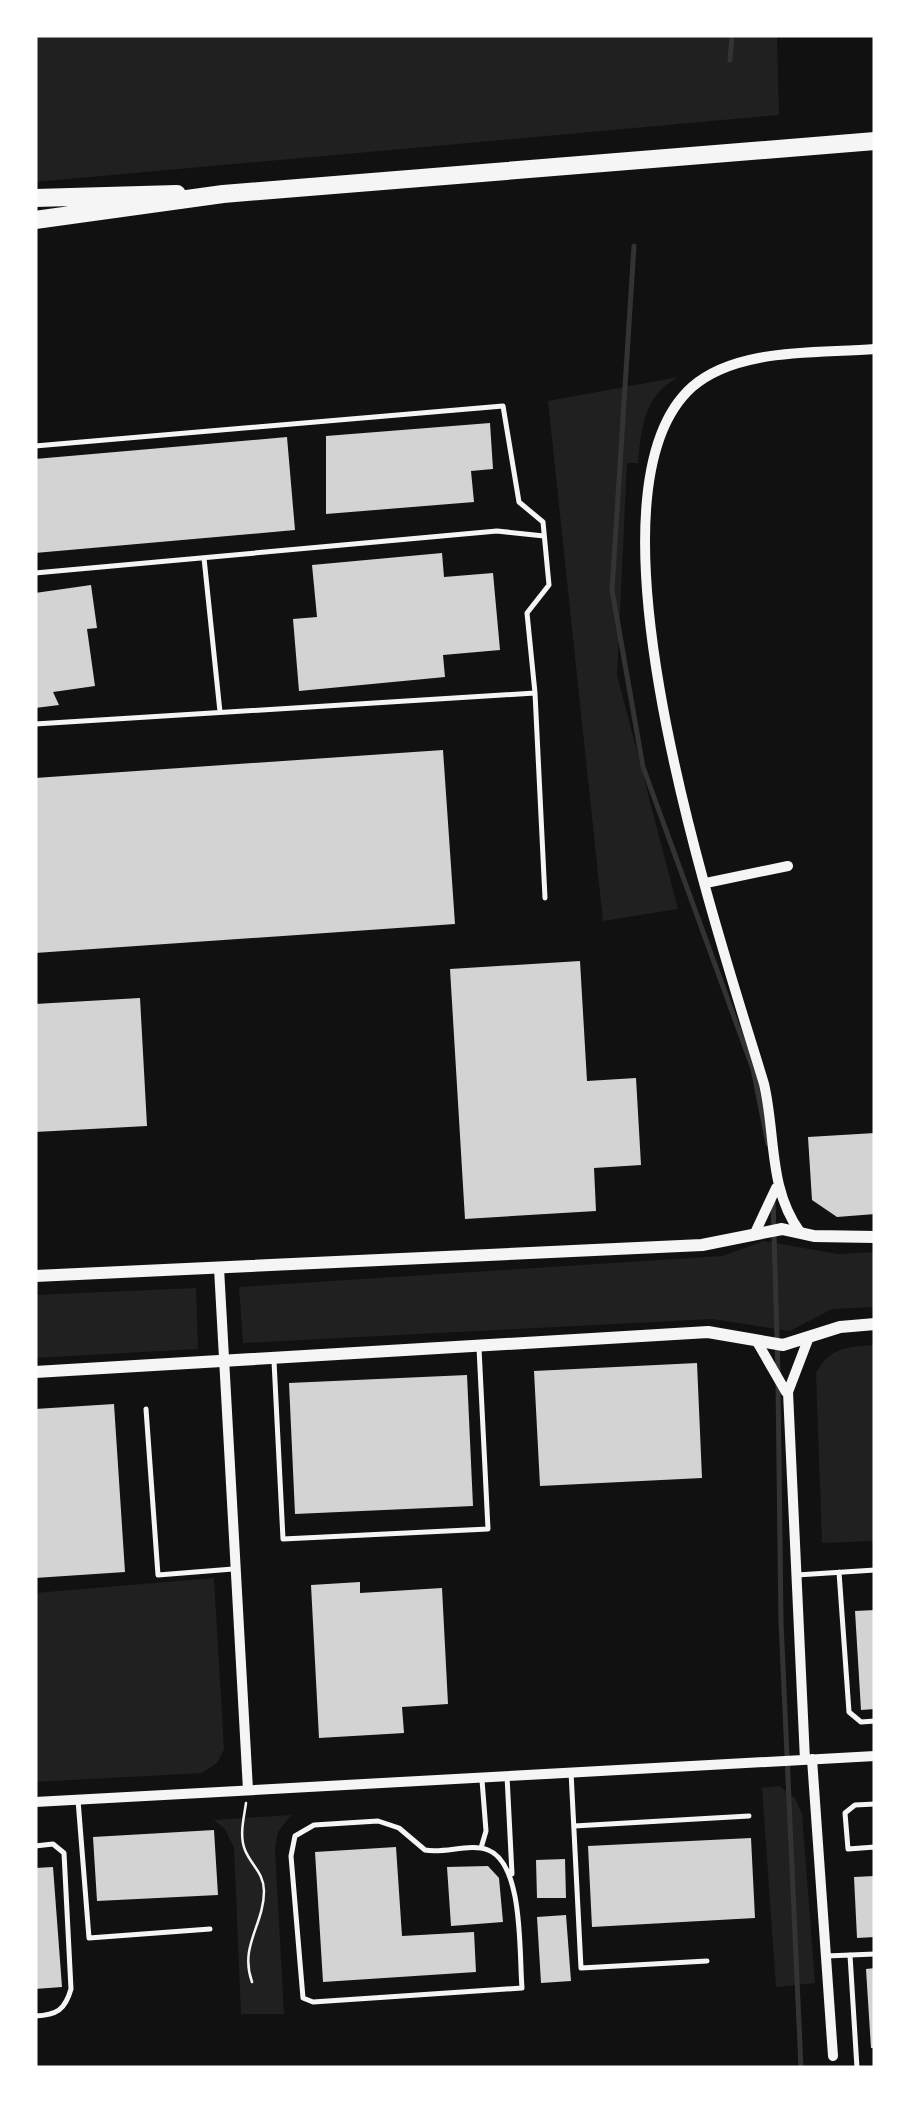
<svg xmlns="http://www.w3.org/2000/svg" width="910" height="2103" viewBox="0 0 910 2103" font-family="Poppins,sans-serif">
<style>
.green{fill:#202020}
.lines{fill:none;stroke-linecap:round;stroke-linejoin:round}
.stream{stroke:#333;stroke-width:5}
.building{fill:#d3d3d3}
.path{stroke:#f5f5f5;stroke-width:2.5}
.service{stroke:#f5f5f5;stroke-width:5}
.minor{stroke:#f5f5f5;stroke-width:10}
.tertiary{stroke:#f5f5f5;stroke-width:12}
.trunk{stroke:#f5f5f5;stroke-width:18}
</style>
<rect width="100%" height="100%" fill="#111"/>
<path class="green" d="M 35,35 L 777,35 L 779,115 L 35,182 Z
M 679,377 C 645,393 641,428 638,463 L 627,463 L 617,675 L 678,909 L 603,921 L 548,401 Z
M 764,1241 L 838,1254 L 875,1252 L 875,1307 L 832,1309 L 790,1331 L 712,1319 L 243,1343 L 239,1287 L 722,1256 Z
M 196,1288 L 198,1349 L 35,1358 L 35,1295 Z
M 875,1345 L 875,1541 L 822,1543 L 816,1373 C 830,1347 847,1347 875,1345 Z
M 214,1578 L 224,1749 L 217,1763 L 202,1773 L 35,1782 L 35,1593 Z
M 779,1786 L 795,1798 L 802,1814 L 815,1983 L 776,1987 L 762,1788 Z
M 291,1815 L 278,1832 L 275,1849 L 284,2014 L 241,2014 L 234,1848 L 225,1829 L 214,1820 Z"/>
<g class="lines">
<path class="stream" d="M 730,60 L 732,35
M 634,246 L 612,590 L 643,767 L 753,1069 L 768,1144
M 773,1199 L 778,1373
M 778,1384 L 781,1622 L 801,2068"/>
</g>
<path class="building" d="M 490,423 L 493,469 L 471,471 L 474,502 L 326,514 L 326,436 Z
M 287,437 L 295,530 L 35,553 L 35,459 Z
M 442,553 L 444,577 L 493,573 L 500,650 L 443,655 L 445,677 L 299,691 L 293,619 L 317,617 L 312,565 Z
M 91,585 L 97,628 L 87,629 L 95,686 L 53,692 L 59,705 L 35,708 L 35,593 Z
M 443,750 L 455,924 L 35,953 L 35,778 Z
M 580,961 L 587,1081 L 636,1078 L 641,1165 L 594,1168 L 596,1211 L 465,1219 L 450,969 Z
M 140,998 L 147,1126 L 35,1132 L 35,1004 Z
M 875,1133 L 875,1214 L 837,1217 L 812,1200 L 808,1137 Z
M 697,1363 L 702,1478 L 540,1486 L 534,1371 Z
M 467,1375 L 473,1506 L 295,1514 L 289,1383 Z
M 114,1404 L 125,1572 L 35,1578 L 35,1409 Z
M 360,1582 L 360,1593 L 442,1588 L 448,1704 L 402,1707 L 404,1733 L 319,1738 L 311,1585 Z
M 875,1610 L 875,1709 L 861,1710 L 855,1611 Z
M 214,1830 L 218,1895 L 97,1901 L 93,1837 Z
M 751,1838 L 755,1918 L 592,1927 L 588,1846 Z
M 396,1847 L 402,1936 L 474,1932 L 476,1972 L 323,1982 L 315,1852 Z
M 565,1859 L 566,1898 L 537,1898 L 536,1860 Z
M 488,1866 L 499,1878 L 503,1922 L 451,1926 L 447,1867 Z
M 53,1867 L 62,1987 L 35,1989 L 35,1868 Z
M 875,1876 L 875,1937 L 857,1938 L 854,1877 Z
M 566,1915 L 571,1981 L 541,1983 L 537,1917 Z
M 875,1968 L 875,2048 L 871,2048 L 866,1969 Z"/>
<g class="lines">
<path class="path" d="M 246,1803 C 244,1818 239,1835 245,1850 C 251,1865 264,1873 264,1891 C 264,1925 239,1946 252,1982"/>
<path class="service" d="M 35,446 L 503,406 L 519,502 L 543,522 L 549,585 L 527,613 L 535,693 L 35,724
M 204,558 L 220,712
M 35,573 L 497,531 L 544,536
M 535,693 L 545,898
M 274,1361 L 283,1539 L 488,1529 L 479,1348
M 146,1409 L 158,1575 L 233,1569
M 839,1572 L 849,1712 L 861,1722 L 875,1721
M 797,1575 L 875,1570
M 571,1772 L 581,1968 L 707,1961
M 507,1776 L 512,1874
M 78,1800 L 89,1938 L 210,1929
M 875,1804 L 855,1805 L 845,1813 L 848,1849 L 875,1847
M 378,1821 L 399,1828 L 425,1850 C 444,1854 470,1843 488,1850 C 524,1864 519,1954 522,1988 L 313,2002 L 303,1998 L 291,1856 L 295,1836 L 314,1825 Z
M 574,1826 L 749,1816
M 35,1846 L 53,1844 L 64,1853 L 71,1989 C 65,2010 57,2015 35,2016
M 481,1848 L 486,1831 L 482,1780
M 850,1955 L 857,2068
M 826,1956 L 875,1954"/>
<path class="minor" d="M 706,883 L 788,866
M 800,1232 C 768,1188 776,1135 764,1084 C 722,944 569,497 692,387 C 738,347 818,354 875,349
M 754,1235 L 776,1188
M 219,1268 L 248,1790
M 756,1340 L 786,1392
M 812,1759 L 833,2056
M 805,1760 L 788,1392 L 809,1337
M 35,1802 L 875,1756"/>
<path class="tertiary" d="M 35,1276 L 702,1245 L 782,1229 L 814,1236 L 875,1237
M 35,1372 L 708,1332 L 783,1345 L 840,1327 L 875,1324"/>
<path class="trunk" d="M 35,198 L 177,194
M 35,220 L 223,194 L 875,141"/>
</g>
<rect width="910" height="2103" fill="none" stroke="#ffffff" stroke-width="75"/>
</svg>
